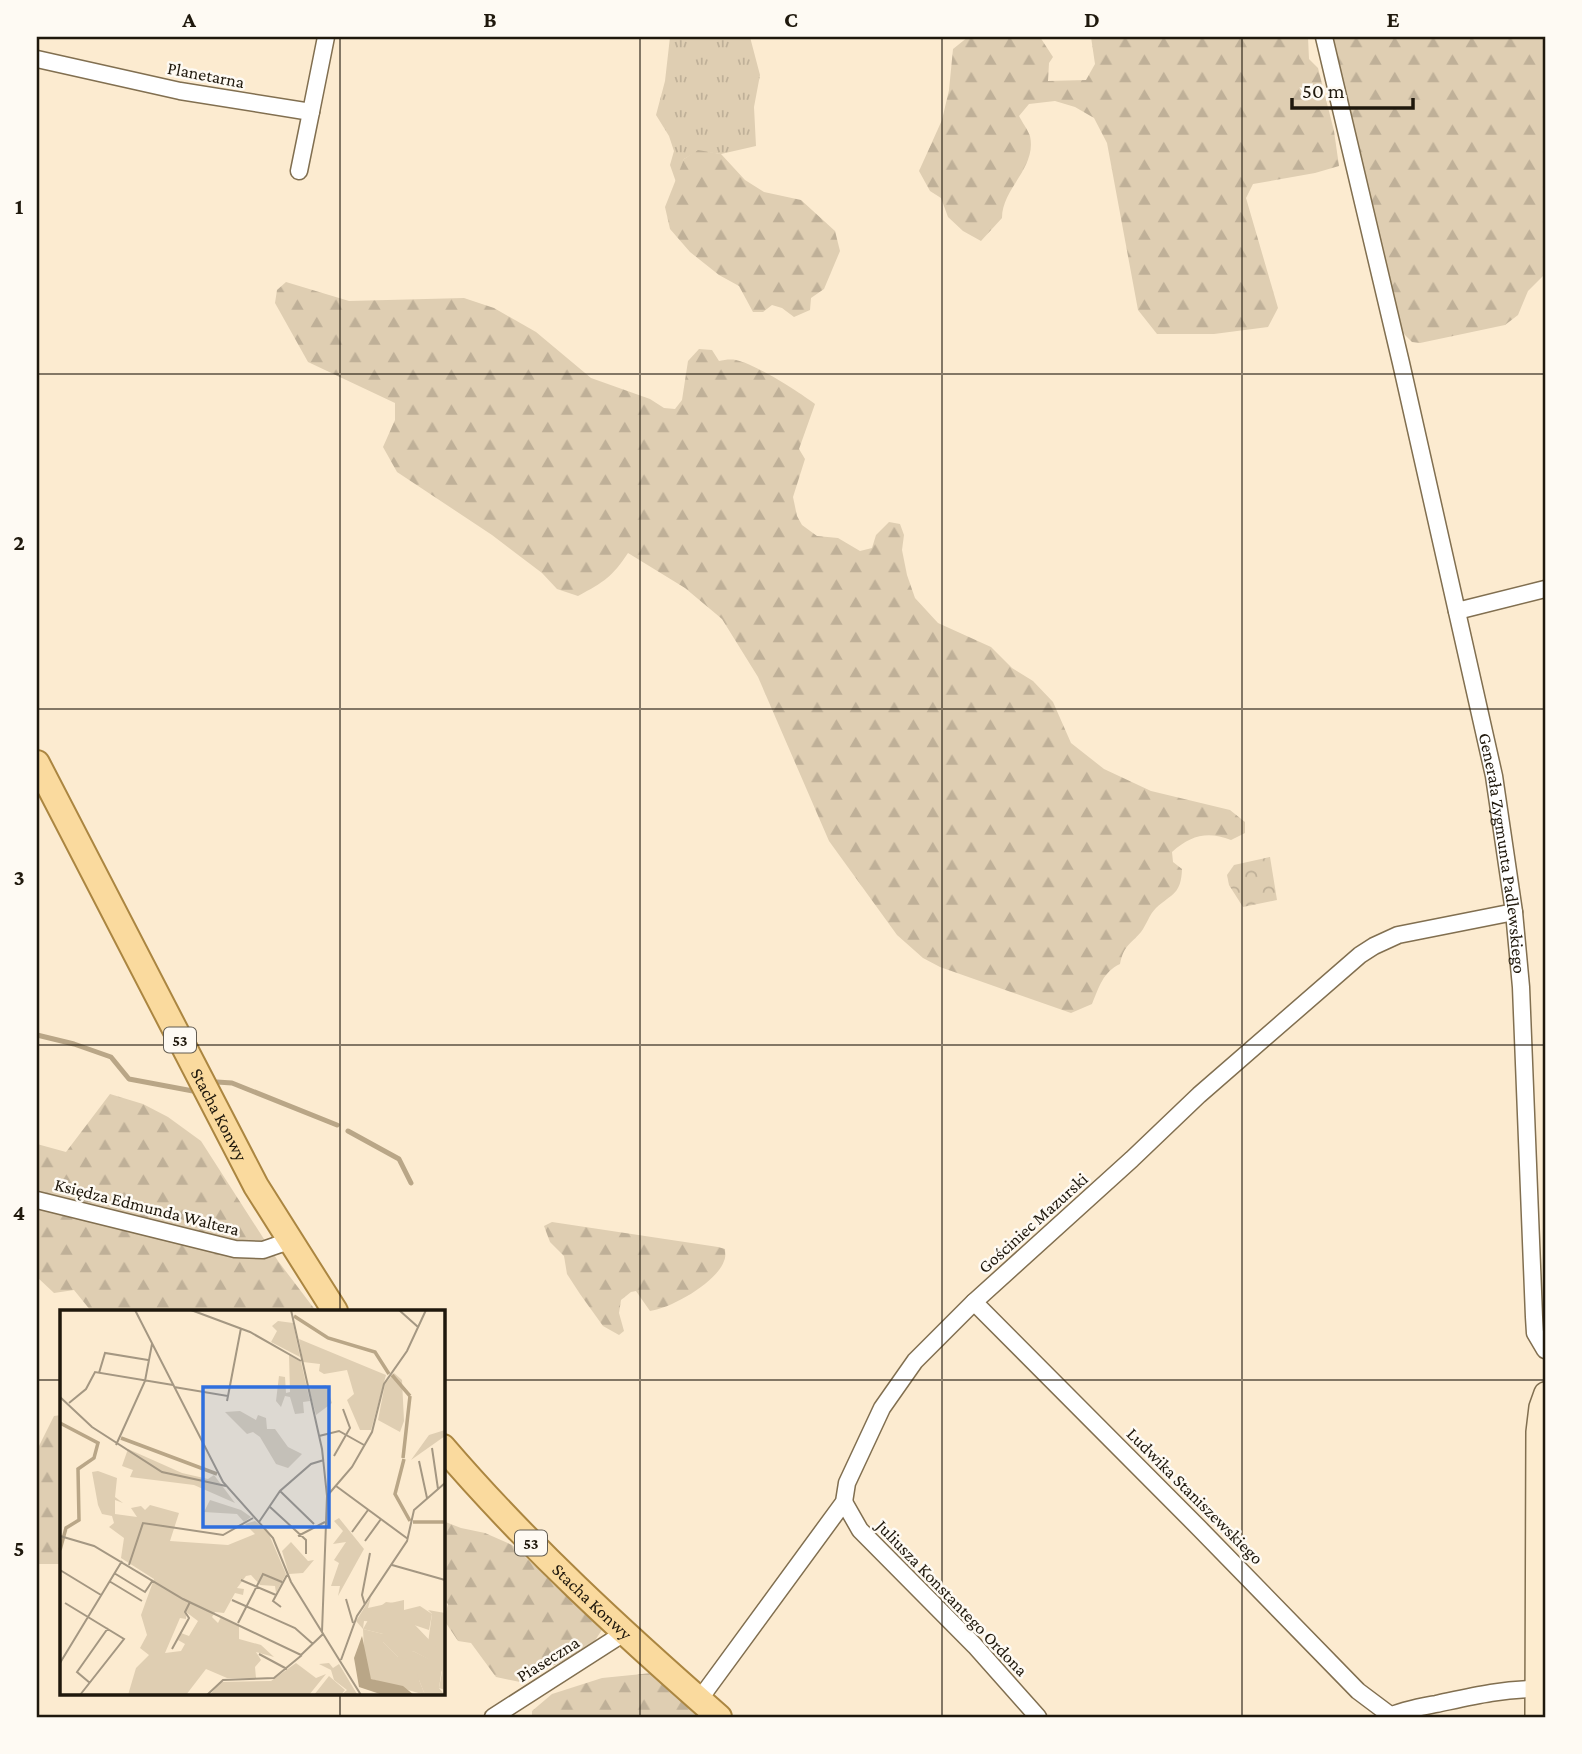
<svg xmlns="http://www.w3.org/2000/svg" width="1582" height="1754" viewBox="0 0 1582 1754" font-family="'Crimson Pro',serif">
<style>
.grass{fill:url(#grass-tufts)}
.forest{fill:url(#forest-firs)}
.park{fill:url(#park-crowns)}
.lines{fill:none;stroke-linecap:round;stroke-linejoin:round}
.stream{stroke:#b9a687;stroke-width:5}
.street-casing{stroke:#816f50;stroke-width:19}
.secondary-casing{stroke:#816f50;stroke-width:24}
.primary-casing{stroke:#ab8641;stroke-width:28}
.street{stroke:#fff;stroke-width:16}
.secondary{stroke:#fdeccf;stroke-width:21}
.primary{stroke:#fada9e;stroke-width:24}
.grid{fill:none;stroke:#1f180c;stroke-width:2;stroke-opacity:0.55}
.labels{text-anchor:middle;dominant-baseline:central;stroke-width:5;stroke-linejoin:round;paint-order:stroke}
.shield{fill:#fefaf3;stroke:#625c51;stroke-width:2}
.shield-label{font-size:16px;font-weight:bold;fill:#1f180c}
.street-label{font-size:18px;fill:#1f180c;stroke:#fefaf3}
.inset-river{fill:none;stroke:#b9a687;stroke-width:3.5}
.inset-road{fill:none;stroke:#a49782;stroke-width:2}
.view{fill:#2f6fdd;fill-opacity:0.15;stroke:#2f6fdd;stroke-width:3.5}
.inset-edge{fill:none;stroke:#1f180c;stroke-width:3.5}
.neatline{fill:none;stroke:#1f180c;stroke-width:2.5}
.grid-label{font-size:23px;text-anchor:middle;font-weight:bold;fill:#1f180c}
</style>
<defs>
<pattern id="grass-tufts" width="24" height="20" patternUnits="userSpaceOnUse" patternTransform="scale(1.75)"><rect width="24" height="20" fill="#dfceb2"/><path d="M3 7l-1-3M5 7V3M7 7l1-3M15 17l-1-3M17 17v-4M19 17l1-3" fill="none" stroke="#bfb098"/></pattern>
<pattern id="forest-firs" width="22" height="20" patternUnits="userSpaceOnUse" patternTransform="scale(1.75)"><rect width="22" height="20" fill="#dfceb2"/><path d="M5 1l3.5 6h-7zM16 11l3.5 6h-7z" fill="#bfb098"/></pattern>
<pattern id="park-crowns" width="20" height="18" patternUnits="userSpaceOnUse" patternTransform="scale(1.75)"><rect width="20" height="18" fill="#dfceb2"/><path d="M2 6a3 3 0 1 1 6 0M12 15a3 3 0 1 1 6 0" fill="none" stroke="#bfb098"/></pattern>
</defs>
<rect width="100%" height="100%" fill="#fcebd0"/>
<path class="grass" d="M 670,37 L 750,37 L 760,75 L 754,107 L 756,146 L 721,154 L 698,151 L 684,159 L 676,182 L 670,165 L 674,151 L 669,136 L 656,115 L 665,81 Z"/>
<path class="forest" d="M 968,37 L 1040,37 L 1053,57 L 1049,63 L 1048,81 L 1086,80 L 1095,64 L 1091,37 L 1308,37 L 1309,59 L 1318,68 L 1334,131 L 1339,166 L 1315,173 L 1253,184 L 1246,198 L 1278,308 L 1268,327 L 1214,334 L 1157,334 L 1138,310 L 1107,143 L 1094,118 L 1075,107 L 1055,101 L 1029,104 L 1019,116 C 1022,122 1028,130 1030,136 C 1037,168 1002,188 1002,218 L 981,241 L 963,231 L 948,217 L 941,198 L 930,191 L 919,171 L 942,120 L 949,90 L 953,49 Z
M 1333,37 L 1545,37 L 1545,274 L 1528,291 L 1518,315 L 1505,325 L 1420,343 L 1412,342 L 1402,332 Z
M 698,150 L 721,154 L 745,180 L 764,192 L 801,200 L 835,231 L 840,251 L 824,289 L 811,298 L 810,310 L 794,317 L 782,308 L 772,305 L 763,312 L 753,312 L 739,286 L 719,275 L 690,252 L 670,229 L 665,207 L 684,159 Z
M 286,282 L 349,301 L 464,298 L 494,308 L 536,332 L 591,378 L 650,399 L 664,408 L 675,409 L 682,400 L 688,361 L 699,349 L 712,350 L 719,361 C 724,360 730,359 736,360 C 755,364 798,391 815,404 L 799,449 L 805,459 L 793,497 L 797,516 L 802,525 L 817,536 L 838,538 L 860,551 L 872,548 L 876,535 L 889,522 L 900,524 L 904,535 L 902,550 L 907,575 L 915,598 L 938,623 L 991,647 L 1012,668 L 1033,681 L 1053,702 L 1071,743 L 1104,769 L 1151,791 L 1230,810 L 1245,822 L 1245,833 L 1231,840 C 1208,831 1191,835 1172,852 L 1173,862 L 1182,869 C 1181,894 1173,893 1156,908 C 1149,915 1147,924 1141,932 C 1130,945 1124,945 1120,964 C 1103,972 1099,987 1092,1004 L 1071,1013 L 940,967 L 923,958 L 897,935 L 829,841 L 758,677 L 722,619 L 685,588 L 628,553 C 612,577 604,582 578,596 L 557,589 L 542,573 L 492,535 L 397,472 L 383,447 L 395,420 L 395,403 L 308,362 L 275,303 L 277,290 Z
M 110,1094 L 143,1104 L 168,1117 L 201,1141 L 278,1261 L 316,1311 L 91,1311 L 74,1290 L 54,1293 L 37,1277 L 37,1144 L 66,1152 Z
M 552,1222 L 718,1247 L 725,1249 C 725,1253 726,1257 724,1261 C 717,1282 672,1308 650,1311 L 636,1291 L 631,1292 L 621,1300 L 619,1313 L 624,1331 L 619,1335 L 603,1326 L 580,1294 L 567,1274 L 564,1256 L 550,1242 L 544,1226 Z
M 61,1415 L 61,1564 L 37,1564 L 37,1450 L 54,1416 Z
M 443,1521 L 461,1528 L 485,1533 L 512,1545 L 603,1628 L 591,1647 L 520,1682 L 496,1677 L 471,1643 L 458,1641 L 444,1620 L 448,1604 L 443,1599 Z
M 652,1673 L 703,1717 L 532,1717 L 532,1711 L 552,1694 L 602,1678 Z"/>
<path class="park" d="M 1270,857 L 1277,900 L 1243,907 L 1229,885 L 1227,875 L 1234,865 Z"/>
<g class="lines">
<path class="stream" d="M 37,1035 L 74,1044 L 111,1057 L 129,1079 L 193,1091
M 217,1082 L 232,1083 L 337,1125
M 348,1131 L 399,1159 L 411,1183"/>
<g class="street-casing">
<g id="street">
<path id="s1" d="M 1324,37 L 1401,363 L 1494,776 L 1514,912 L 1521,987 L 1534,1317 L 1535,1333 L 1545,1350"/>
<path d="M 37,59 L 180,91 L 311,112 L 299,171"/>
<path d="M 311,112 L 326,37"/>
<path d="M 1457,611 L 1545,589"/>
<path d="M 37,1200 L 235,1249 L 263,1250 L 289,1241"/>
<path d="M 974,1302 L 1200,1529 L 1358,1691 L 1390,1715"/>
<path d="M 844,1502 L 860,1530 L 975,1646 L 1038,1717"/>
<path d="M 699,1700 L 844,1502 L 847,1483 L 882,1408 L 915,1361 L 974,1302 L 1132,1159 L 1199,1095 L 1360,955 L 1374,946 L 1398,935 L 1514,912"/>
<path d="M 493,1717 L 624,1633"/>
<path d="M 1388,1717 C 1402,1710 1420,1707 1436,1704 C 1469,1697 1501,1689 1535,1689"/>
</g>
</g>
<g class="secondary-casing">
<path id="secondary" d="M 1536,1717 L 1537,1432 L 1540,1407 L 1545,1393"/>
</g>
<g class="primary-casing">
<g id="primary">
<path id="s2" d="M 37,763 L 256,1186 L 335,1311"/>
<path id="s3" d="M 443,1447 C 527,1545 622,1632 719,1717"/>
</g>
</g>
<use href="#street" class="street"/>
<use href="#secondary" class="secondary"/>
<use href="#primary" class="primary"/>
</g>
<path class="grid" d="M 340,37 L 340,1311M 640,37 L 640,1717M 942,37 L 942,1717M 1242,37 L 1242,1717M 37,374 L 1545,374M 37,709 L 1545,709M 37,1045 L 1545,1045M 37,1380 L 61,1380M 443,1380 L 1545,1380M 340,1693 L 340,1717"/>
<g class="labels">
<g class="shield">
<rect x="164" y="1027.5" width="32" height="25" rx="5"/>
<rect x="515" y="1530.5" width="32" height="25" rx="5"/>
</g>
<g class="shield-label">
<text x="180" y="1040">53</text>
<text x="531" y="1543">53</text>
</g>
<g class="street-label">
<text transform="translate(206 75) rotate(11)">Planetarna</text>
<text stroke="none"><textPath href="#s1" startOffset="836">Generała Zygmunta Padlewskiego</textPath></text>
<text stroke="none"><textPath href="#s2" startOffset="396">Stacha Konwy</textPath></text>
<text transform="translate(147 1207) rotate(14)">Księdza Edmunda Waltera</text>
<text transform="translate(1033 1223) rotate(-42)">Gościniec Mazurski</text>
<text transform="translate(1195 1496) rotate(45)">Ludwika Staniszewskiego</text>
<text transform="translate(952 1598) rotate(46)">Juliusza Konstantego Ordona</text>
<text stroke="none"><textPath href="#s3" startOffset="215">Stacha Konwy</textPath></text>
<text transform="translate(548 1659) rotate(-32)">Piaseczna</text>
</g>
</g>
<g transform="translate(60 1310)">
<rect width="385" height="385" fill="#fcebd0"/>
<path d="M 368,300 L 385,303 L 385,380 L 379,378 L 382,362 L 368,333 L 372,304 ZM 303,319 L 323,324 L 323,332 L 338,347 L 353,341 L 369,349 L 359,370 L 365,385 L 311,369 L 305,358 Z" fill="#dfceb2"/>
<path d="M 218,11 L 233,13 L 240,47 L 211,32 L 217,21 L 212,16 ZM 239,29 L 326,65 L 311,120 L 300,120 L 287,90 L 294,84 L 287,60 L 264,64 L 259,61 L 260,54 L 243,52 ZM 229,45 L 241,52 L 250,91 L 243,92 L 244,103 L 235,104 L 230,87 L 225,86 L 221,97 L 216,91 L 219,66 L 225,67 L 226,83 L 230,82 ZM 334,63 L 342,70 L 344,111 L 340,122 L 318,110 L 325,74 ZM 266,75 L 272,93 L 256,105 L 249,79 ZM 180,101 L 196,110 L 198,105 L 206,108 L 207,119 L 215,119 L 228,137 L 242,144 L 228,158 L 216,154 L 200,127 L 193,122 L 187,124 L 165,102 ZM 68,139 L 122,163 L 148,169 L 154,165 L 175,193 L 134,175 L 70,167 L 73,160 L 62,156 ZM 38,161 L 57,168 L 55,187 L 63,193 L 55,190 L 55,204 L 77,207 L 71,198 L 81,196 L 85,200 L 90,195 L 119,203 L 110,231 L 168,235 L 195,224 L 185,214 L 195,211 L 208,222 L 226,264 L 216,283 L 215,276 L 200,275 L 191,265 L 186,266 L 177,278 L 184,279 L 183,285 L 175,283 L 164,303 L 155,302 L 152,307 L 158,313 L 161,307 L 179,316 L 179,329 L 201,335 L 214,347 L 196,342 L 201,350 L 195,357 L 196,368 L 167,368 L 146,359 L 126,385 L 68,385 L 76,358 L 89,345 L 80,338 L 87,325 L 81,305 L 94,269 L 61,248 L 64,228 L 49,217 L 54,213 L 52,206 L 42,204 L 38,195 L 32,162 ZM 126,302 L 138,311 L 129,326 L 121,323 L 118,330 L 125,334 L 121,341 L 105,343 L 120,308 L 126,309 ZM 150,190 L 181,200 L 191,207 L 184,212 L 177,204 L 144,202 ZM 279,208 L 304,239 L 278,286 L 280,276 L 271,276 L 279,253 L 274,250 L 286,232 L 273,234 L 283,221 L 274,211 ZM 231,232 L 248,251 L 254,250 L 243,263 L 229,264 L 222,241 ZM 311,287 L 308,298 L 344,290 L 344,300 L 360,296 L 372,304 L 369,320 L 351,314 L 304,311 L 303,319 L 296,311 ZM 269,353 L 273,358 L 279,354 L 297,384 L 281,385 L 287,380 L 274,370 L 271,360 L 259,354 Z" fill="#dfceb2" fill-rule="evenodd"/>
<path d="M 385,120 L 385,126 L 351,150 L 369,125 ZM 326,292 L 334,293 L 376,337 L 383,351 L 379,378 L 385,385 L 365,385 L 357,365 L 368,349 L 353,341 L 346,349 L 338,347 L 323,332 L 323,324 L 303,319 L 312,303 Z" fill="#dfceb2"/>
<path d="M 236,353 L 256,368 L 266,364 L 249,385 L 150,385 L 160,372 L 211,371 ZM 269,366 L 285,380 L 281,385 L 254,385 Z" fill="#dfceb2"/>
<path d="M 302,326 L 311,369 L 343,376 L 354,385 L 323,385 L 299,377 L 294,348 Z" fill="#b9a687"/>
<path class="inset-river" d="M 234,6 L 268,28 L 315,42 L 329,64M 332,65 L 350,86M 0,113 L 38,133 L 34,148 L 18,159 L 19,210 L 6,218 L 0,240M 61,128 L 157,164M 343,148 L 350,86M 344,149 L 335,184 L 350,211M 353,212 L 385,212"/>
<path class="inset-road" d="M 75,0 L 163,172 L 213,228 L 231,272 L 301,385M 131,0 L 190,22 L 241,51M 231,0 L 262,139 L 267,186 L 262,322M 339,0 L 358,17M 39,63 L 45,43 L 88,50M 114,77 L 168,86 L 167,91M 168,86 L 181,18M 0,87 L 32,117 L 102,162 L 166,176M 9,93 L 26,79 L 35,62 L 113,75M 259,126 L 279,121 L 304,135M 56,135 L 85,71 L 92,34M 372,138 L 378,179M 274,146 L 290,118 L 283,99M 359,151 L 367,188M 276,176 L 348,229M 220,181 L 254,214M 267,186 L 292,157 L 312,122 L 324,74 L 347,41 L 366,0M 210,197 L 246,230 L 246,244M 199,212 L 220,181 L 251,154 L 264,150M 292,222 L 308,200M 0,226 L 34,236 L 123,289 L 241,345 L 263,324M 238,226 L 265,212M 305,231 L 321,209M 69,255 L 83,213 L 163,225 L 193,208M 332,255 L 385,270M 0,260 L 41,285M 54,263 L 85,282 L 93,270M 181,270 L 216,285M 49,271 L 82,291M 286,289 L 293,313M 172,290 L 235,318 L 253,334M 5,293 L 64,329 L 20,385M 305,295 L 302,285 L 310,243M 221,297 L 213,291 L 227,265M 178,313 L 203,264 L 222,272M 112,339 L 129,308 L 125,302 L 130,292M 199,344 L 227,359M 281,350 L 297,306 L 347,231 L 354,200 L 385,173M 0,353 L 62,251M 30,373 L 17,362 L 48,318M 147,385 L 163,370 L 214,368 L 242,345"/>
<path class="view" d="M 143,77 L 269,77 L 269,217 L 143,217 Z"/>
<rect width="385" height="385" class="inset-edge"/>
</g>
<rect width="1582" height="1754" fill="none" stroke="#fefaf3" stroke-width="77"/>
<path d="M1292 98v10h121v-10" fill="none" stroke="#1f180c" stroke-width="3.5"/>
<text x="1302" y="98" font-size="21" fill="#1f180c" stroke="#fefaf3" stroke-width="5" paint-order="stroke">50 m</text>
<rect x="38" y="38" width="1506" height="1678" class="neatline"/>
<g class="grid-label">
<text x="189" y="27">A</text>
<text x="490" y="27">B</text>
<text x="791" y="27">C</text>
<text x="1092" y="27">D</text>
<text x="1393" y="27">E</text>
<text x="19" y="214">1</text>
<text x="19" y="550">2</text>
<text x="19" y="885">3</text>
<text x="19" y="1220">4</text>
<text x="19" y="1556">5</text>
</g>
</svg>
